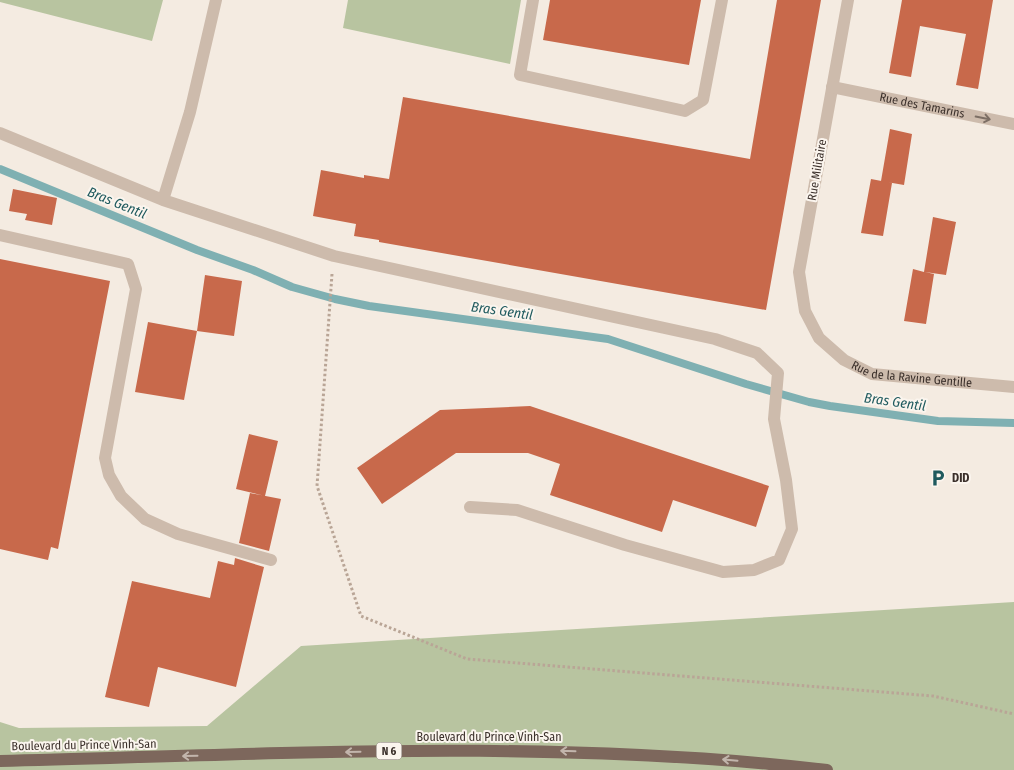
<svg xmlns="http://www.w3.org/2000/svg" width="1014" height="770" viewBox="0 0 1014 770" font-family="'Fira Sans Condensed',sans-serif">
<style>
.green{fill:#b8c4a0}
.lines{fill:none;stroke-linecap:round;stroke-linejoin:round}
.stream{stroke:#7fb0b2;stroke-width:8}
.building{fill:#c8694b}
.path{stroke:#b9a596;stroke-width:3;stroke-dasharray:2.5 2.5;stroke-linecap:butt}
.lane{stroke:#cdbbac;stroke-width:12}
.street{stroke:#cdbbac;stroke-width:12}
.primary{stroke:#7d675c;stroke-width:12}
.oneway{stroke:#7d6f65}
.oneway2{stroke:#c2b5ac}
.labels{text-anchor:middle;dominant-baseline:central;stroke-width:4;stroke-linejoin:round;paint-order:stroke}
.shield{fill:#fbf5ee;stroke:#756b66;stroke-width:1}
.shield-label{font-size:11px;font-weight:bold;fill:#3b302b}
.street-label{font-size:12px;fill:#3b302b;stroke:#fbf5ee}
.poi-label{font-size:12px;font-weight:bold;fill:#3b302b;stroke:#fbf5ee;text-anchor:start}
.water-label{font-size:14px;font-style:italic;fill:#1f5a5e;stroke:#fbf5ee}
</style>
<rect width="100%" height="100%" fill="#f4ebe1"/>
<path class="green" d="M 0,0 L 163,0 L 152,41 L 0,2 Z
M 348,0 L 521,0 L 510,64 L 343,28 Z
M 1014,602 L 1014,770 L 0,770 L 0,722 L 19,728 L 207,726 L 301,646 Z"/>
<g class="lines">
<path class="stream" d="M 0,169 L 197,250 L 253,270 L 292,287 L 335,299 L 369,306 L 608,339 L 746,384 L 809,402 L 830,406 L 938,421 L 1014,423"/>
</g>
<path class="building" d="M 550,0 L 701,0 L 689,65 L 543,40 Z
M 777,0 L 821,0 L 766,310 L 379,242 L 379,240 L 354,236 L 356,224 L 313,216 L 321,170 L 364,178 L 364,175 L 389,179 L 403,97 L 750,159 Z
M 902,0 L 993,0 L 978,89 L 956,85 L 966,34 L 920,26 L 911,77 L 889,73 Z
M 890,129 L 912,134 L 904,185 L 881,181 Z
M 871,179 L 892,183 L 883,236 L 861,233 Z
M 13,189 L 57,198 L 52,225 L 25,220 L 27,214 L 9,211 Z
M 933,217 L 956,222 L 946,275 L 925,272 L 934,274 L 926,324 L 904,321 L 913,269 L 924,272 Z
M 0,259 L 110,281 L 58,549 L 51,547 L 48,560 L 0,549 Z
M 205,275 L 242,281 L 234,336 L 197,331 Z
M 148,322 L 197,331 L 184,400 L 135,392 Z
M 530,406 L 769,486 L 756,527 L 673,500 L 662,532 L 550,495 L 560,464 L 528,453 L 456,453 L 382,504 L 357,468 L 440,410 Z
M 249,434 L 278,441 L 265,496 L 236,489 Z
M 250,493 L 281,499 L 269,551 L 239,543 Z
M 235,558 L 264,567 L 236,687 L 158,667 L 149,707 L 105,697 L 132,581 L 210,598 L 218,561 L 234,565 Z"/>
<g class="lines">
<path class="path" d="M 332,274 L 317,486 L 361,616 L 467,659 L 933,696 L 1014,714"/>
<path class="lane" d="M 533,0 L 520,75 L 685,111 L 703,100 L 722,0
M 0,133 L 163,200 L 334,256 L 715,339 L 757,353 L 778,373 L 774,419 L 786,480 L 792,529 L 779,560 L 754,570 L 723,572 L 625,545 L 517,510 L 470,507
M 163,200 L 190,112 L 216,0
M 0,235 L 128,264 L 136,289 L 105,458 L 109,475 L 121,496 L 145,519 L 178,534 L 271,560"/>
<g class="street">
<path id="s1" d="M 848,0 L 799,272 L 805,311 L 819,338 L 844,360 L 872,374 L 1014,387"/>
<path id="s2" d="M 832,87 L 1014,124"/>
</g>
<path class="primary" d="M 0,761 C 276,754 552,738 827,770"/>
</g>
<defs><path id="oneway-shaft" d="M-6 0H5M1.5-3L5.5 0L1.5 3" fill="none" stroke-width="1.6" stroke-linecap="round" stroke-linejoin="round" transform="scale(1.25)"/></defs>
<use class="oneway" href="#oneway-shaft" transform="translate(983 118) rotate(11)"/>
<g class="oneway2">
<use href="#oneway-shaft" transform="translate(568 751) rotate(-178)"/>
<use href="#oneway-shaft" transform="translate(353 752) rotate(179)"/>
<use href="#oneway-shaft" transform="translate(190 756) rotate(179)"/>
<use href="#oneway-shaft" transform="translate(730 760) rotate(-175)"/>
</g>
<defs>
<g id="parking-bare" transform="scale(1.35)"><path d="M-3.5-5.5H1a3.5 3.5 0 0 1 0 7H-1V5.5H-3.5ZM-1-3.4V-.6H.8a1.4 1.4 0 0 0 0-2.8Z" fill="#1f5a5e" stroke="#fbf5ee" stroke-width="2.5" paint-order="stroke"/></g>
</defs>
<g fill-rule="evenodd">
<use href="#parking-bare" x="938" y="478"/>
</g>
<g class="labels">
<rect class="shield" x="376.5" y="742.5" width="25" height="17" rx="4"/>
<g class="shield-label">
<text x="389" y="751">N 6</text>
</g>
<g class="street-label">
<text stroke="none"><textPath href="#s2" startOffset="92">Rue des Tamarins</textPath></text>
<text transform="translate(817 170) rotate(-80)">Rue Militaire</text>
<text stroke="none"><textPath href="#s1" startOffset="450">Rue de la Ravine Gentille</textPath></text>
<text x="489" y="737">Boulevard du Prince Vinh-San</text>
<text transform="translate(84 745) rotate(-1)">Boulevard du Prince Vinh-San</text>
</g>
<g class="poi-label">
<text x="952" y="478">DID</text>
</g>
<g class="water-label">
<text transform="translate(117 203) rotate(22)">Bras Gentil</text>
<text transform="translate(502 311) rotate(8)">Bras Gentil</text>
<text transform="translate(895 402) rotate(8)">Bras Gentil</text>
</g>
</g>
</svg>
